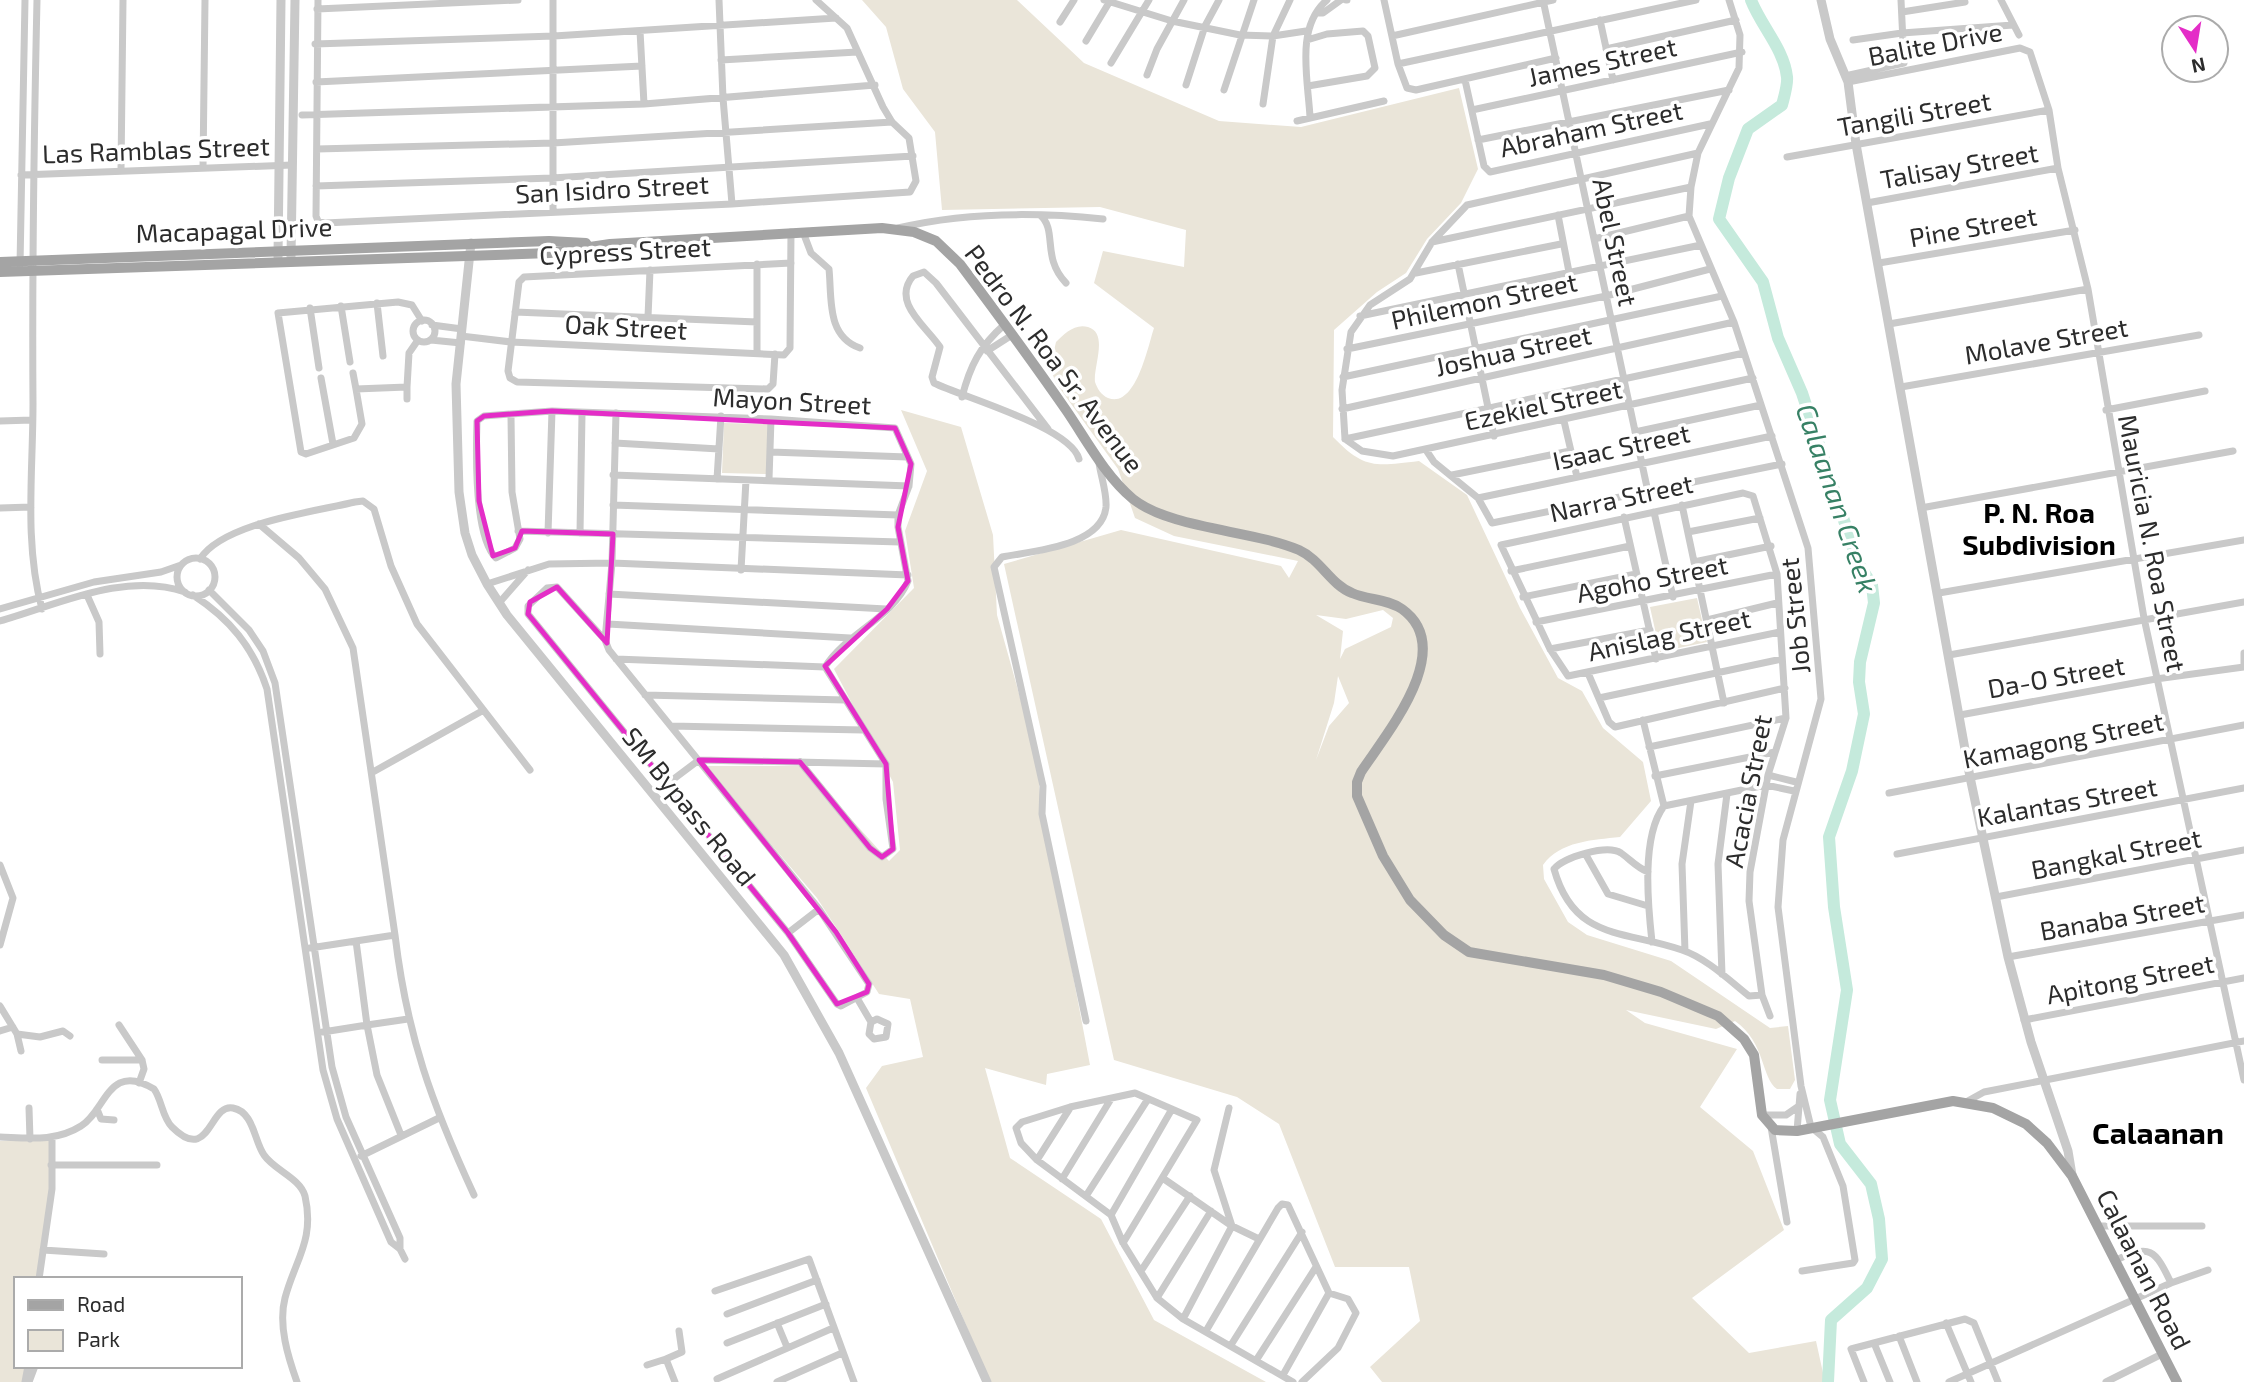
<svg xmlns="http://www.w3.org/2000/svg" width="2244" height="1382" viewBox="0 0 2244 1382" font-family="'Exo 2',sans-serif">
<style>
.green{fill:#eae5d9;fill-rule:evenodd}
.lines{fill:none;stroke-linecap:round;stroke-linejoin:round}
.river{stroke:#c5eadc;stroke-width:12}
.minor{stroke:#c9c9c9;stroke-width:7}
.tertiary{stroke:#c9c9c9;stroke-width:9}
.primary{stroke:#a4a4a4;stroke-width:10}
.marked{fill:none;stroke:#e42dc7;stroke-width:5;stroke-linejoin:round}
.labels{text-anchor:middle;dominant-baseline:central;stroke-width:7;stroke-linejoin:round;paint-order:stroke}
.street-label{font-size:26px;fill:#2c2c2c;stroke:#fff}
.water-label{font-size:28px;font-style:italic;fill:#378165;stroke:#fff}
.neighbourhood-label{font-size:28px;font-weight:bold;fill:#000;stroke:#fff}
.quarter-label{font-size:30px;font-weight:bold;fill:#000;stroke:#fff}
</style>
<rect width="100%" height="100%" fill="#fff"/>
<path class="green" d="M 862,0 L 1017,0 L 1084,63 L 1219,121 L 1301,127 L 1459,88 L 1478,169 L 1461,203 L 1427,239 L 1406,273 L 1377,292 L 1334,330 L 1333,437 C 1365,470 1376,466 1419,461 L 1467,495 L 1520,608 L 1558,678 L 1582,691 L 1603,728 L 1643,762 L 1651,801 L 1620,837 C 1593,840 1560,841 1543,865 L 1544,879 L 1568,922 L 1587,935 L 1671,961 L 1770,1028 L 1788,1026 L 1795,1080 L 1790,1089 L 1777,1089 C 1761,1078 1766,1043 1735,1021 L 1716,1029 L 1626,1010 L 1645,1023 L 1737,1049 L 1700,1107 L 1753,1151 L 1784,1230 L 1692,1298 L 1749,1353 L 1816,1341 L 1825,1382 L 1382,1382 L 1370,1367 L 1420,1321 L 1409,1267 L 1335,1267 L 1279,1124 L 1237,1097 L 1114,1060 L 1004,564 L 1121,530 L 1281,566 L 1289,578 L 1298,561 L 1174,536 L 1135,518 L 1118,469 L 1056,383 L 1050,368 L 1056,342 C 1064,334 1075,323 1088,327 C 1109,333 1093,367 1095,382 C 1097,388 1101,395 1108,398 C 1136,409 1148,346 1154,328 L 1094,283 L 1103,251 L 1184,267 L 1186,230 L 1100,207 L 942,210 L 935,132 L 903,89 L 886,27 ZM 1383,610 L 1393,618 L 1391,627 L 1345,649 L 1340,659 L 1343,631 L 1316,615 L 1346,619 ZM 1338,676 L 1349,703 L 1329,726 L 1316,760 L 1334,703 Z
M 901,410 L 961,427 L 993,535 L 997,615 L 1037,758 L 1041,807 L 1090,1065 L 1047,1074 L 1046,1085 L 985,1068 L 1010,1158 L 1101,1219 L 1154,1320 L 1266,1382 L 990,1382 L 866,1088 L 882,1066 L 923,1057 L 910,999 L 879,994 L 817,898 L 704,766 L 803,766 L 889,861 L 900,850 L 893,782 L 834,669 L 914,588 L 905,531 L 927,471 Z
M 724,423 L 769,424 L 767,474 L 722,473 Z
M 1697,598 L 1707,642 L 1660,652 L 1650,607 Z
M 0,1141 L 50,1141 L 51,1190 L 37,1279 L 16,1279 L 16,1366 L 25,1366 L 23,1382 L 0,1382 Z"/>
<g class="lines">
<path class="river" d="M 1751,0 C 1761,26 1784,49 1787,77 C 1788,85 1784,97 1782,105 L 1748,129 L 1729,178 L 1719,219 L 1763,282 L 1778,338 L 1802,393 L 1858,563 L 1872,585 L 1874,603 L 1860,662 L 1859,682 L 1864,714 L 1852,771 L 1829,837 L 1834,907 L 1847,990 L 1830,1100 L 1840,1144 L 1871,1184 L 1879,1219 L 1882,1259 L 1867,1288 L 1831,1320 L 1828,1382"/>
<path class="minor" d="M 37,0 C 34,135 32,269 33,404 C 33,472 24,543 42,609
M 318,0 L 316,216 L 318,221 L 325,223 L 732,204 L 910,192 L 916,181 L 909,138 L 892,122 L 883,107 L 847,28 L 816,0
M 719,0 L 723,98 L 732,204
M 1104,0 L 1172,21 L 1240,35 L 1273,36 L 1306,31
M 1346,0 L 1347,0
M 1384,0 L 1398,64 L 1407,88 L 1416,90 L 1556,58
M 1543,0 L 1648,492
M 1729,0 L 1740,35 L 1739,68 L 1698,153 L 1691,187 L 1689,216 L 1734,322 L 1808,548 L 1821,699 L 1783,840 L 1778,907 L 1801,1086 L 1811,1127 L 1823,1137 L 1843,1186 L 1855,1260 L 1853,1263 L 1802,1271
M 2001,0 L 2019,35
M 317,9 L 518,0
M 1902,12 L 1965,2
M 1316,13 L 1323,13 L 1341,0
M 1600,20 L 1613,80
M 1060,22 L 1074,0
M 640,31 L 644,104
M 1392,36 L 1553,0
M 1307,40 L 1327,34 L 1363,31 L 1368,36 L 1375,68 L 1367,76 L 1308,86
M 1853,40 L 1902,33 L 2013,25
M 1086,41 L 1110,1
M 315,44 L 554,36 L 836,18
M 1606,49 L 1736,20
M 721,60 L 857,52
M 1111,63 L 1149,0
M 1398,64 L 1696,0
M 1147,75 L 1157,49 L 1184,0
M 1845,76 L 1904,63 L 1901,0
M 1465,80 L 1484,166 L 1490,172 L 1710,124
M 316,82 L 642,66
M 1848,82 L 2020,48 L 2030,52 L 2049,110 L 2058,168 L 2088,289 L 2144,618 L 2244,1080
M 1186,85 L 1205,26 L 1219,0
M 1224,90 L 1254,0
M 1263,104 L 1273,36 L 1290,0
M 1472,110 L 1742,52
M 302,115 L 644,104 L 875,85
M 1310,117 C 1308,79 1295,27 1327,0
M 1297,121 L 1384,101
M 1478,140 L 1729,90
M 317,149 L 553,143 L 892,122
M 1787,157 L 2049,110
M 203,168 L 205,0
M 121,170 L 123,0
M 21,175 L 292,165
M 316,186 L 552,178 L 913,156
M 1867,203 L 2058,168
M 553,212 L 553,0
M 1040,215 C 1058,230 1041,257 1066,283
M 1558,215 L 1569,272
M 898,228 C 965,212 1035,212 1103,219
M 803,232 L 811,253 L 829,269 C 832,298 826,336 860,348
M 1594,239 L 1689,216
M 1432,242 L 1691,187
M 1879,263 L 2075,230
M 757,264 L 757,353
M 1458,264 L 1494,436
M 20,265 L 25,0
M 1416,273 L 1561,244
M 377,303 L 383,356
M 341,306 L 350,362
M 310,308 L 319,368
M 515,312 L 757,322
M 1360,316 L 1701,245
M 648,317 L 650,270
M413 331a11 11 0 1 1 22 0a11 11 0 1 1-22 0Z
M 1889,324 L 2088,289
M 432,325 L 462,329
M 461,336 L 511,342 L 784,355 L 790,348 L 791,232
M 418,340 L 409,353 L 407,387 L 356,389 L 362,424 L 354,438 L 306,454 L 301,452 L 278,313 L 398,302 L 412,305 L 422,321
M 431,340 L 461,343
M 1347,349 L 1606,296 L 1710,269
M 987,351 L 1012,335
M 775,354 L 773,384 L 768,389 L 517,382 L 510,378 L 508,371 L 519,282 L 524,277 L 791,263
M 353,373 L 356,389
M 1343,377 L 1722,296
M 321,378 L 333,444
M 407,387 L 407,399
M 1901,387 L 2199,335
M 962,397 C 970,366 980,346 1004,325
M 1342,409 L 1734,322
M 2106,410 L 2205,391
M 511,416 L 512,492 L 520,539 L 515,548 L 496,558 C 474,537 476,451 477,421 L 484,416 L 552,411 L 771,419 L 895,428 L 911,464 L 909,486 L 898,515 L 898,527 L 908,581 C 893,618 846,633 825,667 L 886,764
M 0,421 L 32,420
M 1564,421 L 1577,477
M 1048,429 L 936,283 L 924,272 L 913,276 C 891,302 926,326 940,347 L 932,377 L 934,383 C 965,398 1070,427 1079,459
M 1635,432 L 1761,405
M 1345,439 L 1342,390 L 1351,332 L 1370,305 L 1410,279 L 1432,242 L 1467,205 L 1698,153
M 1345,439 L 1362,451 L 1393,456 L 1753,378
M 1345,439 L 1744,353
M 615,443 L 719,449
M 1426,450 L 1434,462 L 1478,498 L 1492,523 L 1782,464
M 771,452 L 907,457
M 613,475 L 909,486
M 1452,475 L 1570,451
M 717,479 L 721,416
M 769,479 L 771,419
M 1478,498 L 1772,436
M 613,505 L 898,515
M 1682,505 L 1724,703
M 0,508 L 31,507
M 1921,508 L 2233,451
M 1654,512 L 1673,597
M 1624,517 L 1656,659
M 259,524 L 299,558 L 325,589 L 353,648 L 395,935 L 310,948
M 518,531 L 900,542
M 1688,532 L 1760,518
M 548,533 L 552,411
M 580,533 L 582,414
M177 577a19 19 0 1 1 38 0a19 19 0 1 1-38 0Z
M 200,559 C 223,523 313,512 355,502 L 363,501 L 374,509 L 391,566 L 417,624 L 530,770
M 1694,562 L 1771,546
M 741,570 L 746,480
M 1511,571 L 1630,546
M 487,584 L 549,564 L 612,563 L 908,575
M 209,590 L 249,630 L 263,651 L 275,683 L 332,1067 L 346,1117 L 400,1238 L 400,1249
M 1939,593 L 2244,540
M 609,594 L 886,609
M 87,595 L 99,622 L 100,654
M 193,595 C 230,619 253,647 267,689 L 323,1070 L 337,1119 L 391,1242 L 400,1249 L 405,1259
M 1523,597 L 1636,574
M 499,603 L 528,570
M 0,609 L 94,582 L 161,572 L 181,565
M 1707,620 L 1777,603
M 0,621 C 57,605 125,571 185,592
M 1536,622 L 1777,574
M 608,624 L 850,638
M 605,640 L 557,587 L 547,588 L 528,606 L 528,614 L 788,933 L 837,1004 L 841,1006 L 867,992 L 869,984 L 819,909 L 609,650 L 605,640 L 612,563 L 616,413
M 1550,649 L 1650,630
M 1949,655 L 2244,602
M 616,659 L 825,667
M 1588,673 L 1609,722 L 1615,727 L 1785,688
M 645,695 L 845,700
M 1599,698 L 1782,659
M 1960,715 L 2156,679 L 2244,667 L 2244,653
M 1643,720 L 1664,806 C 1641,836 1648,906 1652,942
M 671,726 L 863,730
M 1649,747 L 1786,718
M 373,772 L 482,711
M 1768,775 L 1796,782
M 1655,776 L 1775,752
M 667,784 L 699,760 L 886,764 L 886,799 L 893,849 L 882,857 L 870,848 L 800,762
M 1889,793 L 2244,725
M 1664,806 L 1766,785 L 1794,791
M 1897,854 L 2244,788
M 1586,855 L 1608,894 L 1648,906
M 0,865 L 13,898 L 0,945
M 1648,872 C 1636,867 1631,860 1621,853 C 1607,844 1564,857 1554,869 C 1574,941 1625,930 1682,950 C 1706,958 1729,980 1749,996 L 1762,995
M 1996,897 L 2244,850
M 788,933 L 819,909
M 395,935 C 407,1036 432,1104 474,1195
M 356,941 L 367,1025 L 408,1019
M 1685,951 L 1682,864 L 1691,801
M 2008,957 L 2244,915
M 1722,974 L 1718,864 L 1727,794
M 857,998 L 871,1022 L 869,1034 L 874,1039 L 886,1037 L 888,1024 L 877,1019 L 871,1022
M 0,1006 L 17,1034 L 21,1051
M 1770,1016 L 1762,995 L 1749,901 L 1750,872 L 1768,775 L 1786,718 L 1777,574 L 1753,496 L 1743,493 L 1501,545 L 1550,649 L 1568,676 L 1780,632
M 2024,1020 L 2244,978
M 1086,1021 L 1042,814 L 1043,786 L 994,567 L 1002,557 C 1031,551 1102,547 1106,507 C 1107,493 1101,477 1099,463
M 119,1025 L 142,1060
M 0,1031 L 13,1027
M 323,1032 L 367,1025 L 377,1075 L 401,1135
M 17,1034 L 40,1037 L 63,1031 L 70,1036
M 102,1060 L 142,1060 L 144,1069 L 139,1083
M 1966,1102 L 1984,1092 L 2244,1041
M 29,1108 L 30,1139
M 97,1109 L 101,1119 L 114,1120
M 1762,1115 L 1786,1115 L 1799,1106
M 1771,1127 L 1787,1222
M 1797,1131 L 1800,1094
M 0,1137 C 28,1138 56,1142 81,1126 C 106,1111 108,1061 154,1089 C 162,1100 162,1117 172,1127 C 210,1165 209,1103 233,1108 C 254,1112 254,1141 264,1155 C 274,1170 300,1178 305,1196 C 315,1240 295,1260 285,1298 C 278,1325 288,1357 297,1382
M 361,1156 L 439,1118
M 1037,1160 L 1070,1108
M 51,1165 L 157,1165
M 1062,1179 L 1111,1099
M 1164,1179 L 1232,1226 L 1259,1239
M 1086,1196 L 1148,1099
M 1111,1215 L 1172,1109
M 2099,1226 L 2202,1226
M 1123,1243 L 1197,1120 L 1135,1093 L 1070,1107 L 1022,1122 L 1016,1128 L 1021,1143 L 1037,1160 L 1111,1215 L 1123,1243 L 1157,1298 L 1183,1319 L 1293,1382
M 43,1250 L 104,1254
M 2116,1260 C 2150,1244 2155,1249 2171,1283
M 1141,1271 L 1190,1196
M 39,1279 L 52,1189 L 52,1138
M 715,1291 L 809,1259 L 854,1382
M 1157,1298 L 1211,1211
M 727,1314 L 817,1280
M 1183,1319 L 1232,1226 L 1214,1170 L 1229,1108
M 777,1323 L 787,1347
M 1946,1323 L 1971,1382
M 1206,1331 L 1278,1208 L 1282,1204 L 1288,1205 L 1329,1293 L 1348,1299 L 1356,1313 L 1338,1348 L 1302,1382
M 1899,1336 L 1917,1382
M 727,1343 L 826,1304
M 1874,1343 L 1890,1382
M 1231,1345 L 1302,1232
M 666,1359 L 682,1352 L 679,1331
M 1257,1359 L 1316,1267
M 647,1365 L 666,1359 L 675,1382
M 1283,1375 L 1329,1293
M 717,1379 L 833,1328
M 25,1382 L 28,1366
M 29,1382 L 35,1366
M 777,1382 L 842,1353
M 1864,1382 L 1851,1349 L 1965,1319 L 1974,1323 L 1998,1382
M 1949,1382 L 2171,1283 L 2208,1270
M 2106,1382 L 2162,1354"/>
<path class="tertiary" d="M 1821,0 L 1830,39 L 1848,82 L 1856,144 L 1970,777 L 2008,957 L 2031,1042 L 2068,1151 L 2072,1175
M 471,243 L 456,384 L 459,492 L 465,533 L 472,555 L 487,584 L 507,615 L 784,955 L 839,1053 L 987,1382
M 278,257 L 281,0
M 291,257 L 295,0"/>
<path class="primary" d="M 0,262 L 549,241 L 586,243
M 0,272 L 550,253 L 610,244 L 882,228 L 914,232 L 936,241 L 960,264 C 996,312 1032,361 1066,410 C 1086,439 1105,476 1133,499 C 1171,529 1252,530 1299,550 C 1321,560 1331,585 1352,593 C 1368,600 1388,599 1402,609 C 1458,649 1386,734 1361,772 L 1357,782 L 1357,796 L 1383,856 L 1410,900 L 1444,935 L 1469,952 L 1604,975 L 1661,992 L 1718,1016 L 1744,1039 L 1754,1055 L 1762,1115 L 1775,1130 L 1797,1131 L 1953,1101 L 1993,1108 L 2026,1124 L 2047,1143 L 2072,1176 L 2177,1382"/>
</g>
<path class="marked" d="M 552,411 L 895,428 L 911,464 L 898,527 L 908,581 L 887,609 L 825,666 L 886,764 L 893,849 L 882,857 L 870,848 L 800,762 L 699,760 L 836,932 L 869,984 L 867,992 L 837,1004 L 788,933 L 528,614 L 530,602 L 557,587 L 607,643 L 613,534 L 522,531 L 515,548 L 493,556 L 479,501 L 477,421 L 484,416 Z"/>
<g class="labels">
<g class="street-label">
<text transform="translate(1935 43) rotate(-11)">Balite Drive</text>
<text transform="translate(1602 61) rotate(-12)">James Street</text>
<text transform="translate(1914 113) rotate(-10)">Tangili Street</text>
<text transform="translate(1591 128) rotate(-12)">Abraham Street</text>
<text transform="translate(156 149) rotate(-2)">Las Ramblas Street</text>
<text transform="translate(1959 165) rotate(-10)">Talisay Street</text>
<text transform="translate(612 188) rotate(-3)">San Isidro Street</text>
<text transform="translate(1973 226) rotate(-10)">Pine Street</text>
<text transform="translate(234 229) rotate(-2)">Macapagal Drive</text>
<text transform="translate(1616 242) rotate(78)">Abel Street</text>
<text transform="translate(625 250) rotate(-3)">Cypress Street</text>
<text transform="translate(1484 300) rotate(-12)">Philemon Street</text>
<text transform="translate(626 326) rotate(3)">Oak Street</text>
<text transform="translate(2046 340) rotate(-10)">Molave Street</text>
<text transform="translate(1513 350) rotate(-12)">Joshua Street</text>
<text transform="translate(1055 358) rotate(53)">Pedro N. Roa Sr. Avenue</text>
<text transform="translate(792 400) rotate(3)">Mayon Street</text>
<text transform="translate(1543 404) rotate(-12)">Ezekiel Street</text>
<text transform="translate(1621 446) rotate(-12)">Isaac Street</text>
<text transform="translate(1621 497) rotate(-12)">Narra Street</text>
<text transform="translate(2153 543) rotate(79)">Mauricia N. Roa Street</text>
<text transform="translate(1652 578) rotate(-11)">Agoho Street</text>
<text transform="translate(1794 616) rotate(-96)">Job Street</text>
<text transform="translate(1669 634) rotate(-12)">Anislag Street</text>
<text transform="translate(2056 676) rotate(-10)">Da-O Street</text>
<text transform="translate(2063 739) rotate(-11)">Kamagong Street</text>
<text transform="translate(1747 791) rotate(-79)">Acacia Street</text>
<text transform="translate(2067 801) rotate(-10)">Kalantas Street</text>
<text transform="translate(690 806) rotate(51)">SM Bypass Road</text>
<text transform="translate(2116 853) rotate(-11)">Bangkal Street</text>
<text transform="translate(2122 916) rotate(-10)">Banaba Street</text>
<text transform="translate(2130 978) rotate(-11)">Apitong Street</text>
<text transform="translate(2145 1269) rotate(63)">Calaanan Road</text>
</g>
<g class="water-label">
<text transform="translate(1838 498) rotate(71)">Calaanan Creek</text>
</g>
<g class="neighbourhood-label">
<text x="2039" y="512">P. N. Roa<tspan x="2039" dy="32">Subdivision</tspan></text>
</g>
<g class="quarter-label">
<text x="2158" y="1132">Calaanan</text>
</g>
</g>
<rect x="14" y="1277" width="228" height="91" fill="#ffffff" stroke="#ababab" stroke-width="2"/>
<rect x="28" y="1300" width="35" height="10" fill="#a4a4a4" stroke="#ababab" stroke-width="2"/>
<text x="77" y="1312" font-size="21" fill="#2c2c2c">Road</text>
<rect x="28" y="1330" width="35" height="21" fill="#eae5d9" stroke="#ababab" stroke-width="2"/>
<text x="77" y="1347" font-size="21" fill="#2c2c2c">Park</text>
<g transform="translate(2195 49) rotate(168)"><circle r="33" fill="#ffffff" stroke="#ababab" stroke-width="2"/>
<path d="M0-5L12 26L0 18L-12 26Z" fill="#e42dc7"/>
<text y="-10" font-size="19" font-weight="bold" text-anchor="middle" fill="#2c2c2c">N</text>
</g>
</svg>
